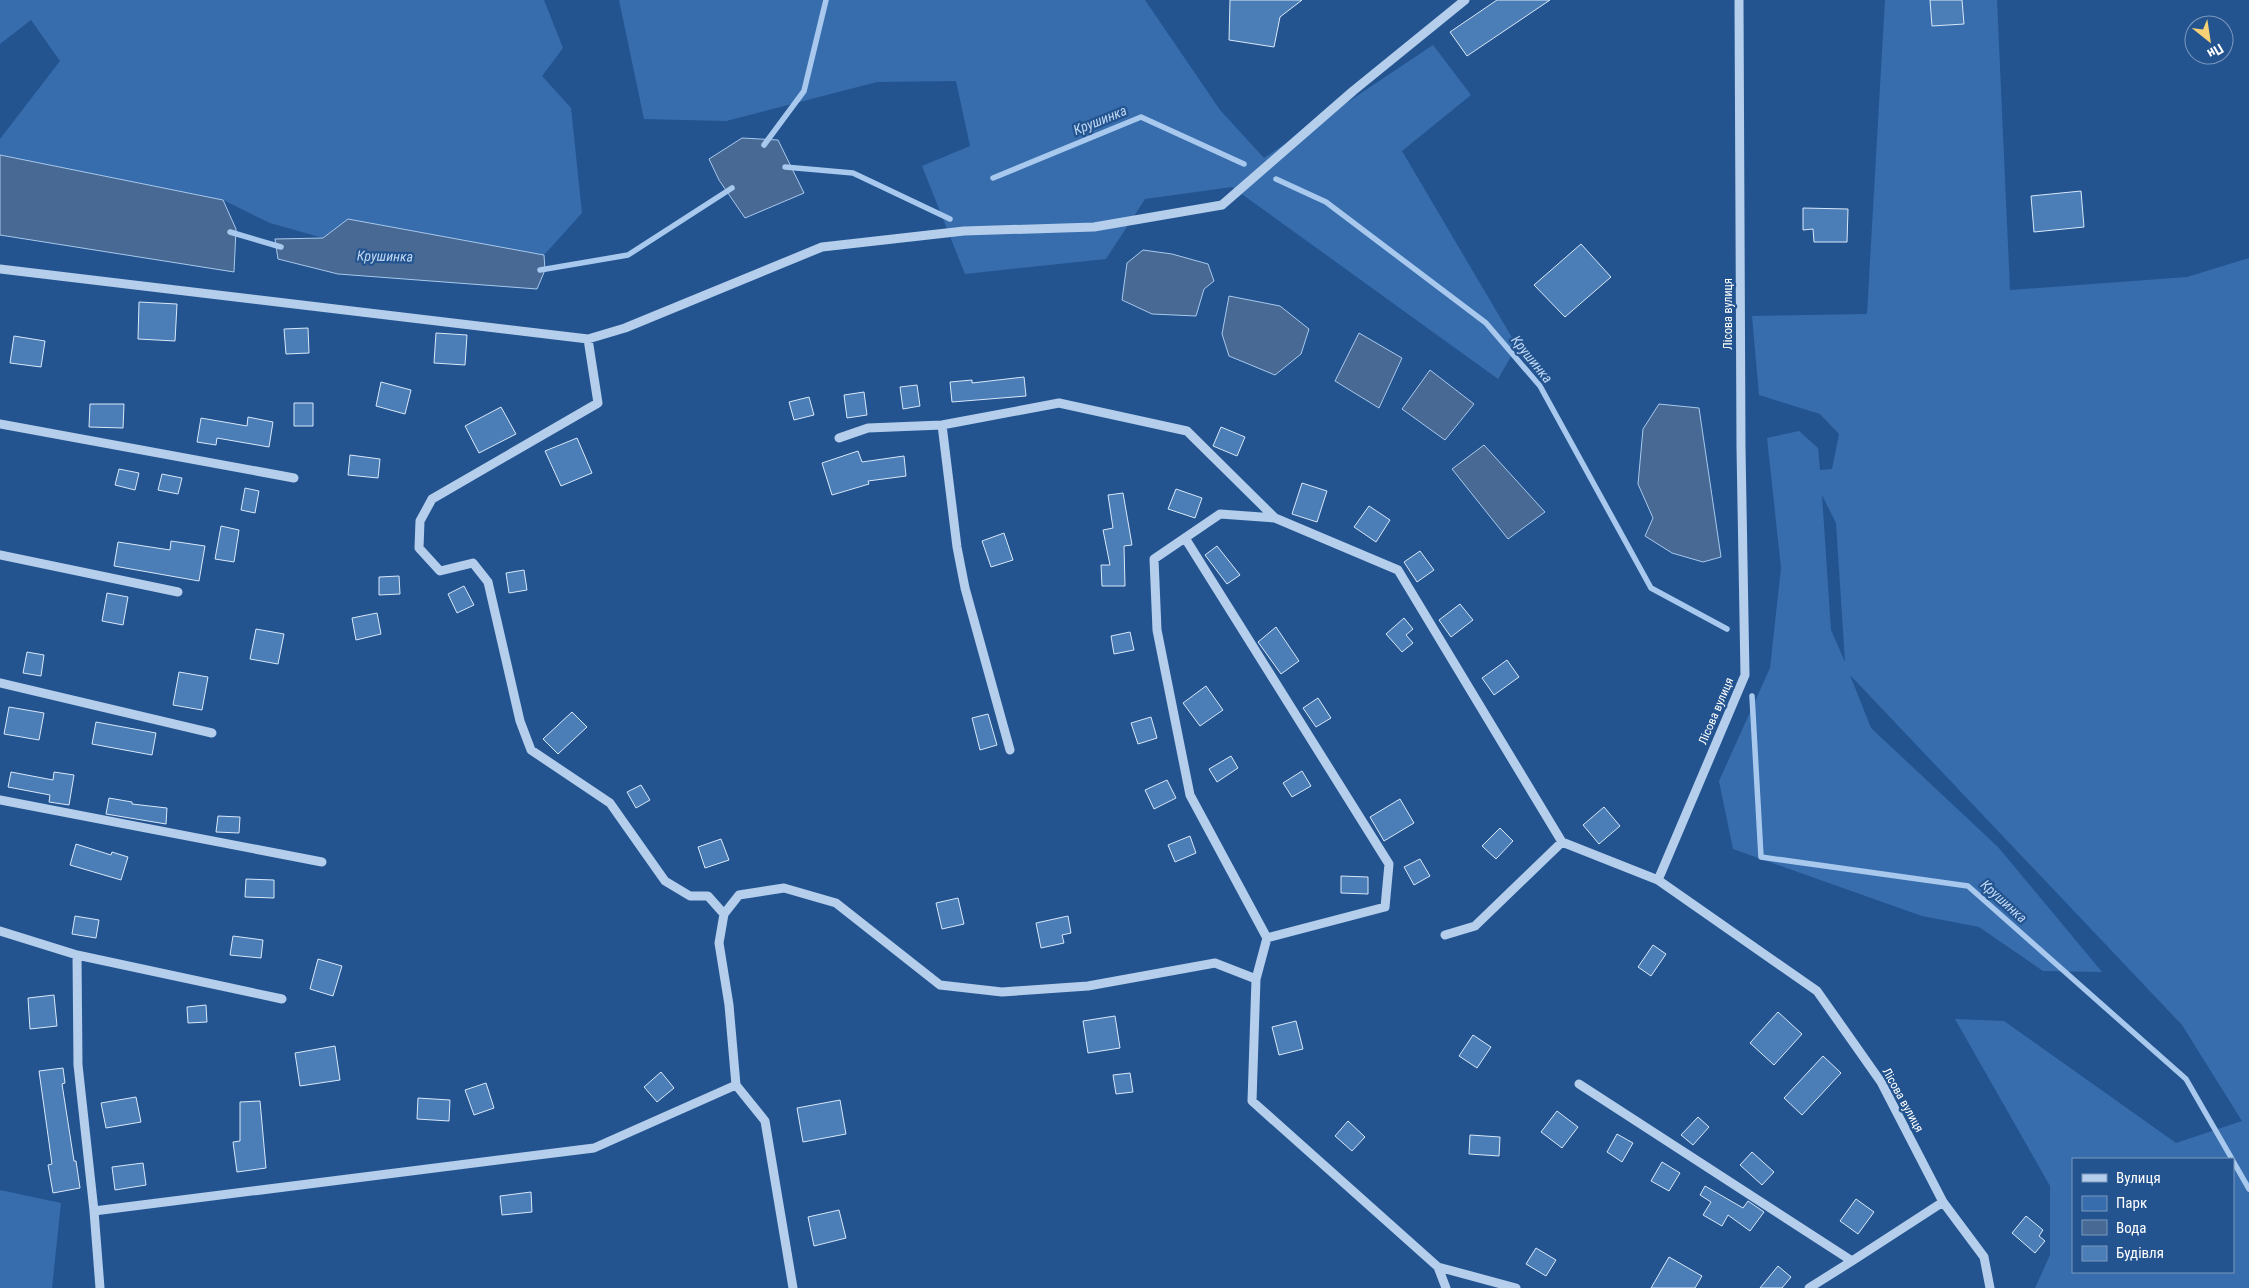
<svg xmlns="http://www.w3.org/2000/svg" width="2249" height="1288" viewBox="0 0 2249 1288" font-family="'Roboto Condensed',sans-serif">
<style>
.green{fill:#376dad;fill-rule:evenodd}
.water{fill:#476994;stroke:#a8c9ed}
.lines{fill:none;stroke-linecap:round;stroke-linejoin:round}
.stream{stroke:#a8c9ed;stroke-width:5.5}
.building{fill:#4b7db7;stroke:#d9e8f9}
.minor{stroke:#b4ceec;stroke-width:9}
.labels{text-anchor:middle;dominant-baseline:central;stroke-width:4.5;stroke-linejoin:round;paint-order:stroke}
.street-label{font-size:12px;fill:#fff;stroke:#235490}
.water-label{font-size:14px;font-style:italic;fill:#c0d8f3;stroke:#235490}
</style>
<rect width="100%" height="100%" fill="#235490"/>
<path class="green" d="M 0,0 L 544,0 L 563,48 L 542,76 L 571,108 L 582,213 L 544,255 L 348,219 L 323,238 L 270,223 L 223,200 L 0,155 L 0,139 L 60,61 L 31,20 L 0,44 Z
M 619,0 L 1145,0 L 1220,110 L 1264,158 L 1433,45 L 1471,95 L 1402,151 L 1517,346 L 1498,379 L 1232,187 L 1145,199 L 1106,259 L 965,274 L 922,166 L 970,146 L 956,81 L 877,82 L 726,121 L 644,119 Z
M 1885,0 L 1997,0 L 2010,290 L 2187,277 L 2249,258 L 2249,1288 L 2035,1288 L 2050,1255 L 2050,1186 L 1955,1019 L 2004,1021 L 2176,1143 L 2242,1121 L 2182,1025 L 1850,675 L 1871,728 L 1998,847 L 2102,972 L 2043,971 L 1979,927 L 1922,916 L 1733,849 L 1719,781 L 1770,668 L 1781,568 L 1767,438 L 1799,431 L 1818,448 L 1820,470 L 1832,469 L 1839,434 L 1820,414 L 1759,395 L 1752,316 L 1867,314 ZM 1822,495 L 1836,523 L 1845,662 L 1831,630 ZM 2073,1159 L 2233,1159 L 2233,1272 L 2073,1272 Z
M 0,1190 L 61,1203 L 52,1288 L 0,1288 Z"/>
<path class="water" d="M 742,138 L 778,140 L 804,193 L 745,218 L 719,180 L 709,159 Z
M 0,155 L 223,200 L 236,229 L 234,272 L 0,235 Z
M 348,219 L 544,255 L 545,270 L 537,289 L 338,274 L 278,259 L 275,239 L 323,238 Z
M 1143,250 L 1172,254 L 1208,264 L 1214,281 L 1204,289 L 1196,316 L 1152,314 L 1122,300 L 1127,263 Z
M 1229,296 L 1280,306 L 1309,329 L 1301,354 L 1275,375 L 1229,356 L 1222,334 Z
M 1359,333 L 1402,358 L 1379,408 L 1335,381 Z
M 1430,370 L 1474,404 L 1445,440 L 1402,409 Z
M 1659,404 L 1699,408 L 1721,557 L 1703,562 L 1672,553 L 1645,536 L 1653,518 L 1638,484 L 1643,429 Z
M 1484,445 L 1545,512 L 1508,539 L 1452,469 Z"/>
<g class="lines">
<path class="stream" d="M 764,145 L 804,91 L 826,0
M 785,167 L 853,173 L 950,219
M 993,178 L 1141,117 L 1244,164
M 1276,179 L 1326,202 L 1486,323 L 1540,386 L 1651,588 L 1727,629
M 230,232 L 281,247
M 540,270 L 628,255 L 732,188
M 1752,696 L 1761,857 L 1968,886 L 2186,1079 L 2232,1159
M 2233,1161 L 2249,1189"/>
</g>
<path class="building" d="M 1230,0 L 1302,0 L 1280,17 L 1274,47 L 1229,40 Z
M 1497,0 L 1550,0 L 1467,56 L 1450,32 Z
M 1930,0 L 1962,0 L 1964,24 L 1932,26 Z
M 2081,191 L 2084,227 L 2034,232 L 2031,196 Z
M 1803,208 L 1848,209 L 1847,242 L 1814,242 L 1813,229 L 1803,230 Z
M 1581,244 L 1611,277 L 1565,317 L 1534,285 Z
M 139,302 L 177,304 L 175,341 L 138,339 Z
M 308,328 L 309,353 L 286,354 L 284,329 Z
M 436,333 L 467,335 L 465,365 L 434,363 Z
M 14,336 L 45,341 L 41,367 L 10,363 Z
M 1024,377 L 1026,396 L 952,402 L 950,382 L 972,380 L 972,383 Z
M 381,382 L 411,390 L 405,414 L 376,406 Z
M 917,385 L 920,406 L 903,409 L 900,387 Z
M 864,392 L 867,415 L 847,418 L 844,395 Z
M 809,397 L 814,415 L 794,420 L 789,402 Z
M 294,403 L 313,403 L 313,426 L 294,426 Z
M 90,404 L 124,404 L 123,428 L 89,427 Z
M 501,407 L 516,434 L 479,453 L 465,426 Z
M 248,417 L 273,422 L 269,447 L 217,438 L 216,445 L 197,442 L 201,418 L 247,426 Z
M 1221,427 L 1245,437 L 1237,456 L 1213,446 Z
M 577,438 L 592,473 L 561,486 L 545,451 Z
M 858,451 L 862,462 L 904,456 L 906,476 L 868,481 L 869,484 L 832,495 L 822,463 Z
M 350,455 L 380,459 L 378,478 L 348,475 Z
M 119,469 L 139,473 L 135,490 L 115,485 Z
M 162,474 L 182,478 L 178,494 L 158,490 Z
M 1302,483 L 1327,491 L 1317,522 L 1292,514 Z
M 245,488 L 259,491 L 255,513 L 241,510 Z
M 1176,489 L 1202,498 L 1195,518 L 1168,509 Z
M 1123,493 L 1132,545 L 1124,546 L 1125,586 L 1102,586 L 1101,565 L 1110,565 L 1103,530 L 1113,528 L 1108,495 Z
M 1369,506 L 1390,520 L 1376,542 L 1354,527 Z
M 221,526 L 239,530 L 234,562 L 215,559 Z
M 1004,533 L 1013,560 L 991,567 L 982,541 Z
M 171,541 L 205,546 L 199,581 L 114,566 L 118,542 L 170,550 Z
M 1217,546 L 1240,575 L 1227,584 L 1205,555 Z
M 1420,551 L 1434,570 L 1417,582 L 1404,562 Z
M 524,570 L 527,590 L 509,593 L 506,573 Z
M 399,576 L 400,594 L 379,595 L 379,577 Z
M 464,586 L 474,605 L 457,613 L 448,594 Z
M 107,593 L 128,597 L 123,625 L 102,621 Z
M 1460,604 L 1473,620 L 1451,637 L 1439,620 Z
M 377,613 L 381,634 L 356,640 L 352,618 Z
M 1404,618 L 1413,629 L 1406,635 L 1413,643 L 1402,652 L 1386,634 Z
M 1276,627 L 1299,661 L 1281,674 L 1258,642 Z
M 256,629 L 284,634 L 278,664 L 250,659 Z
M 1130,632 L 1134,650 L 1114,654 L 1111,636 Z
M 27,652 L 44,655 L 41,676 L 23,673 Z
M 1507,660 L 1519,677 L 1494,695 L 1482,678 Z
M 179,672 L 208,677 L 202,710 L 173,705 Z
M 1206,686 L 1223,710 L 1200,726 L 1183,703 Z
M 1318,698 L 1331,718 L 1316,727 L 1303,708 Z
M 9,707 L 44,713 L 39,740 L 4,734 Z
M 572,712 L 587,727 L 558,754 L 543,739 Z
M 988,714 L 997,745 L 980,750 L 972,718 Z
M 1151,717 L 1157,738 L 1138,744 L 1131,723 Z
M 96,722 L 156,733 L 152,755 L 92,744 Z
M 1231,756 L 1238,768 L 1217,782 L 1209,769 Z
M 1302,771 L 1311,786 L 1292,797 L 1283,783 Z
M 11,772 L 53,780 L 54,772 L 74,775 L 69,805 L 49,802 L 50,795 L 8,787 Z
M 1167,780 L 1176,798 L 1154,809 L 1145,790 Z
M 641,785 L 650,800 L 636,808 L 627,792 Z
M 109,798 L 132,802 L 132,804 L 167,808 L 166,824 L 106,814 Z
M 1400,799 L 1414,823 L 1384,841 L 1370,817 Z
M 1604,807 L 1620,826 L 1599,844 L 1583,825 Z
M 218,816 L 240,817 L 239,833 L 216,832 Z
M 1500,828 L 1513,841 L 1496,859 L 1482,846 Z
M 1190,836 L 1196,853 L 1175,862 L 1168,845 Z
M 721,839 L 729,860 L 705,868 L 698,847 Z
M 76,844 L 111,855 L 112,852 L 128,857 L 121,880 L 70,865 Z
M 1420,859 L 1430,876 L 1414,885 L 1404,867 Z
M 1341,876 L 1368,877 L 1368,894 L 1341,893 Z
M 246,879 L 274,880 L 274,898 L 245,897 Z
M 958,898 L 964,924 L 942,929 L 936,903 Z
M 75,916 L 99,920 L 96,938 L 72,934 Z
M 1068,916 L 1071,933 L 1062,935 L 1064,943 L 1041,948 L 1036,923 Z
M 233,936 L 263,940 L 261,958 L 230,955 Z
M 1653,945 L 1666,954 L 1651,976 L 1638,967 Z
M 318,959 L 342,966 L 333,996 L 310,989 Z
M 54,995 L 57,1026 L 30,1029 L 28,998 Z
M 206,1005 L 207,1022 L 188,1023 L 187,1007 Z
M 1778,1012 L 1802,1034 L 1774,1065 L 1750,1043 Z
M 1115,1016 L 1120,1048 L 1088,1053 L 1083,1021 Z
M 1296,1021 L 1303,1049 L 1279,1055 L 1272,1027 Z
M 1473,1035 L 1491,1047 L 1477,1068 L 1459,1056 Z
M 335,1046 L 340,1080 L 300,1086 L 295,1053 Z
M 1823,1056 L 1841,1073 L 1802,1115 L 1784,1098 Z
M 63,1068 L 65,1083 L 62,1084 L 74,1161 L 76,1161 L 80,1188 L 53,1193 L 48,1165 L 52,1164 L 39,1071 Z
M 661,1072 L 674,1088 L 657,1102 L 644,1087 Z
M 1130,1073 L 1133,1092 L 1116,1094 L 1113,1075 Z
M 486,1083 L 494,1108 L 474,1115 L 465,1090 Z
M 136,1097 L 141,1122 L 106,1128 L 101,1103 Z
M 418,1098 L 450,1100 L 449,1121 L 417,1119 Z
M 840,1100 L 846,1134 L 803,1142 L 797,1108 Z
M 260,1101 L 266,1168 L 237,1172 L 233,1142 L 240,1141 L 240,1102 Z
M 1557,1111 L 1578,1127 L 1562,1148 L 1541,1132 Z
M 1698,1117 L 1709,1127 L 1693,1145 L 1681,1135 Z
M 1348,1121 L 1365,1137 L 1352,1151 L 1335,1136 Z
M 1617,1134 L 1633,1143 L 1622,1162 L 1607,1152 Z
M 1470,1135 L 1500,1137 L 1499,1156 L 1469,1154 Z
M 1752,1152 L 1774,1172 L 1762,1185 L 1740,1165 Z
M 1662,1162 L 1680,1173 L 1669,1191 L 1651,1181 Z
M 143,1163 L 146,1185 L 115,1190 L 112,1167 Z
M 1705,1186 L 1743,1208 L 1748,1201 L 1764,1212 L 1750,1231 L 1728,1215 L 1722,1226 L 1703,1215 L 1711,1202 L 1700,1195 Z
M 531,1192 L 532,1212 L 502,1215 L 500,1196 Z
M 1856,1199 L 1874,1212 L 1858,1234 L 1840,1221 Z
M 839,1210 L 846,1238 L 814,1246 L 808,1217 Z
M 2026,1216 L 2043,1230 L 2039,1236 L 2045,1241 L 2035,1253 L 2012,1233 Z
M 1536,1248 L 1556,1260 L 1546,1276 L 1526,1264 Z
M 1669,1257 L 1702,1276 L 1695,1288 L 1651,1288 Z
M 1778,1266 L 1791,1277 L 1782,1288 L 1760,1288 Z"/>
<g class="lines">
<path class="minor" d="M 1739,0 L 1741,448 L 1745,675 L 1658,880 L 1817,991 L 1881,1082 L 1943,1202 L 1984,1257 L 1990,1288
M 0,269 L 588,339 L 625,328 L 822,247 L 964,231 L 1094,227 L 1222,205 L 1353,91 L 1465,0
M 588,339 L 598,403 L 432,499 L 420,521 L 419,548 L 440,571 L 473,563 L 488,582 L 520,721 L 531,750 L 610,803 L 665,881 L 690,896 L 708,896 L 724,914
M 0,424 L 294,478
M 942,425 L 957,547 L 965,588 L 1010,750
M 839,438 L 868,428 L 942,425 L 1059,403 L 1187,431 L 1275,518 L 1398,570 L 1562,842 L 1658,880
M 1275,518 L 1220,514 L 1154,559 L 1157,630 L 1190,795 L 1267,938 L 1256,979 L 1252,1101 L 1438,1267 L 1516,1288
M 1185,538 L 1389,864 L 1385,907 L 1267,938
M 0,555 L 178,592
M 0,683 L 212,733
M 0,800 L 322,862
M 0,931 L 77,955 L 78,1065 L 94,1211 L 100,1288
M 1445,935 L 1475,926 L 1562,842
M 77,955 L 282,999
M 1579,1084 L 1852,1261 L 1943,1202
M 94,1211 L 594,1148 L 736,1085
M 1438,1267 L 1446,1288
M 793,1288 L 765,1121 L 736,1085 L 729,1005 L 719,943 L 724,914 L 739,895 L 784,888 L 836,903 L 940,985 L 1002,992 L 1088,986 L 1215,963 L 1256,979
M 1809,1288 L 1852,1261"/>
</g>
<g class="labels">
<g class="street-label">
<text transform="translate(1728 314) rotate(-90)">Лісова вулиця</text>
<text transform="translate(1716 711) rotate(-67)">Лісова вулиця</text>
<text transform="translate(1903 1100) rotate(61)">Лісова вулиця</text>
</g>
<g class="water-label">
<text transform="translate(1100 120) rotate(-22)">Крушинка</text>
<text transform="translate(385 256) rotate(1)">Крушинка</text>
<text transform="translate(1532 359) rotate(51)">Крушинка</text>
<text transform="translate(2004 901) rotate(42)">Крушинка</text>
</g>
</g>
<rect x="2072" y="1158" width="162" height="115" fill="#235490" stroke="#7b98bc"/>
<rect x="2082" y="1174" width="25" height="8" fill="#b4ceec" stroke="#7b98bc"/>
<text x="2116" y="1183" font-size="15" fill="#ffffff">Вулиця</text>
<rect x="2082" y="1196" width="25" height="15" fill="#376dad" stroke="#7b98bc"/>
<text x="2116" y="1208" font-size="15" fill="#ffffff">Парк</text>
<rect x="2082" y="1220" width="25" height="15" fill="#476994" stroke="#7b98bc"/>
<text x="2116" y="1233" font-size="15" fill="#ffffff">Вода</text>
<rect x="2082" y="1246" width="25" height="15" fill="#4b7db7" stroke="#7b98bc"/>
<text x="2116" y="1258" font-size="15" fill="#ffffff">Будівля</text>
<g transform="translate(2209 40) rotate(150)"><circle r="24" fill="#235490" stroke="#7b98bc"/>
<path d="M0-4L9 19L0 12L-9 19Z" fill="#f7d176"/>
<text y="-8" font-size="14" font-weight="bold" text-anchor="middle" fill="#ffffff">Пн</text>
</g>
</svg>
